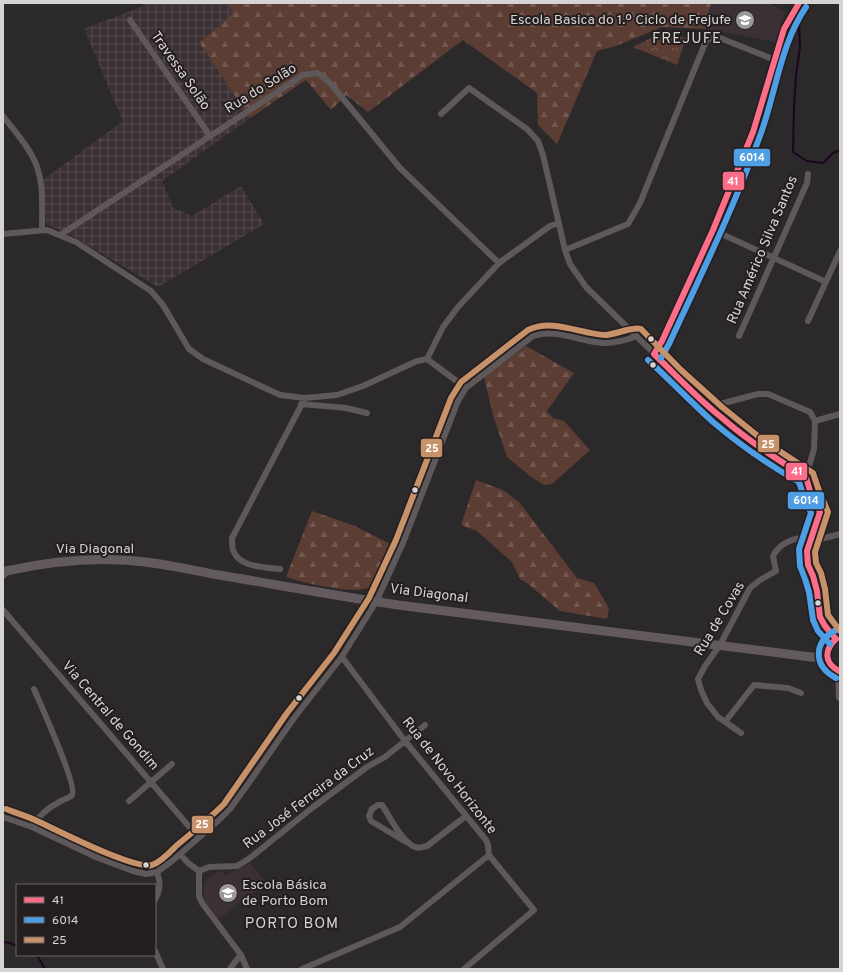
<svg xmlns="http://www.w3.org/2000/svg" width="843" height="972" viewBox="0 0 843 972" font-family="Overpass,sans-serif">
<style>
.built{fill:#3b3033}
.industrial{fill:url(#industrial-grid)}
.forest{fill:url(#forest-firs)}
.park{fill:url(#park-crowns)}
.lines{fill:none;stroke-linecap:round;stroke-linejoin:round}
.stream{stroke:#1d0420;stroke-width:2}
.minor{stroke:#5e585b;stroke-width:6}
.tertiary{stroke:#5e585b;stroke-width:8}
.secondary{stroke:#635a60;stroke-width:9}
.bus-1-casing{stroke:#241e1f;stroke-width:9}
.bus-2-casing{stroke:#241e1f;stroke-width:9}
.bus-3-casing{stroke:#241e1f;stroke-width:9}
.bus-1{stroke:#fb6d88;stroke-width:6}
.bus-2{stroke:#4d9ee5;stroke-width:6}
.bus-3{stroke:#c7916a;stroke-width:6}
.bus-dot{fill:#d6d3d3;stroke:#241e1f;stroke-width:1.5}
.labels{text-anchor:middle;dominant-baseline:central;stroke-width:4;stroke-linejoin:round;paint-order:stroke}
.poi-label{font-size:14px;fill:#d6d3d3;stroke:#241e1f;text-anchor:end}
.street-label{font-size:14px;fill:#d6d3d3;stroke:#241e1f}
.neighbourhood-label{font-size:15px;letter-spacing:1px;fill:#d6d3d3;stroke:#241e1f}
.line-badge{stroke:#241e1f;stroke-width:1.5}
.badge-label{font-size:11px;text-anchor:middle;font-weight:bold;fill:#fff}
</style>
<defs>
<pattern id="industrial-grid" width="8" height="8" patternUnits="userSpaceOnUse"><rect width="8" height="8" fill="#3b3033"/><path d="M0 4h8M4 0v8" fill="none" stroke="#574d50"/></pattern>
<pattern id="forest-firs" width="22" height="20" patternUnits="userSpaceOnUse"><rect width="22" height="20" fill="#5b3d34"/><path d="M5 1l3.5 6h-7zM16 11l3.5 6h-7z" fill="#725850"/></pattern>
<pattern id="park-crowns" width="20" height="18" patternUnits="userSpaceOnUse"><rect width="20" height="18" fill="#5b3d34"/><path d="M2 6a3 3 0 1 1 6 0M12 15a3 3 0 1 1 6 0" fill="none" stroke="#725850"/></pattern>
</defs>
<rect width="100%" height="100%" fill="#2c292a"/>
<path class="built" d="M 711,3 L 769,3 L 785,12 L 776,42 L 705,29 Z
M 250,863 L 266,882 L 218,920 L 205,901 L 203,891 L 205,882 L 212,875 L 222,871 L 226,875 Z"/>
<path class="industrial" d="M 143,3 L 227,3 L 233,12 L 222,24 L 199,42 L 250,118 L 162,181 L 173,208 L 192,216 L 241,186 L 264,224 L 158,287 L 71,235 L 46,224 L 44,179 L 123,121 L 84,29 L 143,6 Z"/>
<path class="forest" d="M 227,3 L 711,3 L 705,29 L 662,27 L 616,46 L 597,51 L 557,144 L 538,125 L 537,93 L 463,40 L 368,112 L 346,95 L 331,110 L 306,80 L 250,118 L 199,42 L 222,24 L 233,12 Z
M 526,346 L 574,373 L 547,411 L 553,418 L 564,421 L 590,450 L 552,484 L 544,485 L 530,476 L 507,457 L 493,415 L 484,377 Z
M 476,480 L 503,490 L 519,502 L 577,578 L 594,583 L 609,608 L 607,619 L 560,611 L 527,583 L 520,579 L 512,562 L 477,531 L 461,525 Z
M 312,511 L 355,526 L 394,546 C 393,558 381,584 368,588 C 350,594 305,583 286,577 Z"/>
<path class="park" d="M 663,32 L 686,38 L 677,65 L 633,47 Z"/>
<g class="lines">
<path class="stream" d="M 807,3 L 799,22 L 800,47 L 796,75 L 794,107 L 793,152 L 807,161 L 823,163 L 833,153 L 840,150
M 3,942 L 10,943 L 17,946
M 37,955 L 45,969"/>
<path class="minor" d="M 130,20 L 210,136
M 441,114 L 469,88 L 527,129 L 538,141 L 543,155 L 565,250 L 570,264 L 586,287 L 709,407 L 765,450 L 806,477 L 810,491 L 820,512 L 807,551 L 808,565 L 813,576 L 817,591 L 820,617 L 825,626 L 836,639
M 3,116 C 12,128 23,140 31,154 C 45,177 42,205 42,230
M 713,230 L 826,282
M 3,234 L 47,230 L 76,242 L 151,291 L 163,305 L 189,349 L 203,359 L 280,395 L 305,398 L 337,395 L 363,386 L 417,361 L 427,359
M 60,235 L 303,75 L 318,73 L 331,84 L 400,168 L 499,263
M 565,250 L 628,224 L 640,203 L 706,41 L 710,38 L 720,38 L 775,60
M 808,321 L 840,251
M 739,336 L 807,183 L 808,174
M 654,354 L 662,341 L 713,230 L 753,132 L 784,29 L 795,9 L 799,3
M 427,359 L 443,327 L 458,307 L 499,263 L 550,226 L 559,223
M 427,359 L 466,388
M 301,404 L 346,408 L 367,413
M 709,407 L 758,394 L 768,394 L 810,412 L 815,421 L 814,449 L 806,477
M 815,421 L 840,414
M 810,542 L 840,534
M 280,569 C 265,567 239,568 233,550 C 232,547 232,542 232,538 L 305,398
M 3,610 L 198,837
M 342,657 L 405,741 L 486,840 L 488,845 L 489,855 L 534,910 L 464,969
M 725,722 L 754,685 L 788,688 L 801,693
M 741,733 L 718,717 L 707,703 L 701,690 L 698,679 L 705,666 L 720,645 L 750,588 L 760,580 L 776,571 L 773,556 C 780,542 796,537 811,537
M 129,801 L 172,764
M 3,817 L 32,827 L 98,858 L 133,871 L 146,874 L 157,872 L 172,861 L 219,820 L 230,809 L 246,787 L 294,718 L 341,658 L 376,602 L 403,543 L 458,401 L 466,388 L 533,336 C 557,328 580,342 604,343 C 615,343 627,340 637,336
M 32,827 C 39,815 49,807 61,801 C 64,799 70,798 72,795 C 78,787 40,703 34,689
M 406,842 L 371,821 L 369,816 L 372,809 L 378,805 L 382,805 C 390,817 402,842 415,847 C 419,849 422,847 427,846 L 466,816
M 180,854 L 188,863 L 199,871
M 199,871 L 209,867 L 237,866 L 250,858 L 312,808 L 367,767 L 385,757 L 425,725
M 199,871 L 199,896 L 202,903 L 241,955 L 247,969
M 155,900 C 160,890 161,883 157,872
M 155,951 L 163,969
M 230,969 L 235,962 L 241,955
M 302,969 L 400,927 L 489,855"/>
<path class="tertiary" d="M 839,671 L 840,697"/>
<path class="secondary" d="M 3,574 L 6,571 C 43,563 81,558 120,560 C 153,561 186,569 219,575 C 278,585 338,596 398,605 L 811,657 L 827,657
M 840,637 C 822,643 823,665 840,671"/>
<g class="bus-1-casing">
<path id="bus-1" d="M 654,354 L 662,341 L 713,230 L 753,132 L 784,29 L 799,3
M 654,354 C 676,375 697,398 721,417 C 747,440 776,459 806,477 L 810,491 L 820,512 L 807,551 L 808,565 L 813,576 L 817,591 L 820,617 L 825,626 L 836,639
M 836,639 C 824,650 824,663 839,671"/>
</g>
<g class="bus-2-casing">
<path id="bus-2" d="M 661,358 L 669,344 C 701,275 734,207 760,136 C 776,93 780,45 806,7
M 648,360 C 670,380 691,402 713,422 C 740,445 769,465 799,482 L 803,494 L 811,513 L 799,549 L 800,566 L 805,579 L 809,592 L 813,620 L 818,631 L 830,644
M 836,678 C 813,666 813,642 836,630"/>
</g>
<g class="bus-3-casing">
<path id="bus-3" d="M 6,809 C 16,813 27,816 37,821 C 57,830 134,870 152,865 C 161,862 170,852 176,846 C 193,832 209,819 224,804 L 287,713 L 334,653 L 369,598 L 396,540 L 451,398 L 461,382 L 528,330 C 553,318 580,334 605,335 C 615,335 633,326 641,329 L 681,370 L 722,407 L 764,441 L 813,473 L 818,488 L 828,512 L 815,552 L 816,563 L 821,573 L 825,589 L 828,615 L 840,631"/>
</g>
<use href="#bus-1" class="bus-1"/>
<use href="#bus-2" class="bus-2"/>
<use href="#bus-3" class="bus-3"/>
</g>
<defs>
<g id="school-disc" transform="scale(1)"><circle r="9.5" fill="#9a9898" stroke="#241e1f"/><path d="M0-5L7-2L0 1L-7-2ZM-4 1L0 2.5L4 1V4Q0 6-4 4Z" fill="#fff"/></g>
</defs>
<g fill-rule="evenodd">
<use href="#school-disc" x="745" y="20"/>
<use href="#school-disc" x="228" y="893"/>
</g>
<g class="bus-dot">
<circle cx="651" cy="339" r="3.5"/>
<circle cx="653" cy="365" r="3.5"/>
<circle cx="415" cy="490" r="3.5"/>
<circle cx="818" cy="603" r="3.5"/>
<circle cx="299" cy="698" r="3.5"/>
<circle cx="146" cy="865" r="3.5"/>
</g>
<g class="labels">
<g class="poi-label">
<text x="731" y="20">Escola Basica do 1.º Ciclo de Frejufe</text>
<text x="242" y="885" text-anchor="start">Escola Básica<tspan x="242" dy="16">de Porto Bom</tspan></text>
</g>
<g class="street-label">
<text transform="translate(180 71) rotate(55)">Travessa Solão</text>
<text transform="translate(261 89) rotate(-32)">Rua do Solão</text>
<text transform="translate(763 250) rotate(-67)">Rua Américo Silva Santos</text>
<text x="95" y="549">Via Diagonal</text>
<text transform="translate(429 594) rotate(7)">Via Diagonal</text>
<text transform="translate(720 619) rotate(-59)">Rua de Covas</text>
<text transform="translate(110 716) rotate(49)">Via Central de Gondim</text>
<text transform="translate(449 776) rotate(52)">Rua de Novo Horizonte</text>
<text transform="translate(309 798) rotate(-37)">Rua José Ferreira da Cruz</text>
</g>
<g class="neighbourhood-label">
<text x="687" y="39">FREJUFE</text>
<text x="292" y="924">PORTO BOM</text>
</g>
</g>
<g class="line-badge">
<rect x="733" y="148" width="38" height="19" rx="4" fill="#4d9ee5"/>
<rect x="722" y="171" width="23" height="20" rx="4" fill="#fb6d88"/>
<rect x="757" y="434" width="23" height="19" rx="4" fill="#c7916a"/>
<rect x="420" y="438" width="23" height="20" rx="4" fill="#c7916a"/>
<rect x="785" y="462" width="23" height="19" rx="4" fill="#fb6d88"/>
<rect x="787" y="491" width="38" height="19" rx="4" fill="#4d9ee5"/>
<rect x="191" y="815" width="23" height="19" rx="4" fill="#c7916a"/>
</g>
<g class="badge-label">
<text x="752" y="161">6014</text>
<text x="733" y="185">41</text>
<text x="768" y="448">25</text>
<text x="432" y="452">25</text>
<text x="797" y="475">41</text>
<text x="806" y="504">6014</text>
<text x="202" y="828">25</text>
</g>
<rect width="843" height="972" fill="none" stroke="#d6d3d3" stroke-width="8"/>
<rect x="16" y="884" width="140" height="72" fill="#241e1f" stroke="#6b6667"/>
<rect x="24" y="897" width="20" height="6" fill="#fb6d88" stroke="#6b6667"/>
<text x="52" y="904" font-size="12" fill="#d6d3d3">41</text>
<rect x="24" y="917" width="20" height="6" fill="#4d9ee5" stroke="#6b6667"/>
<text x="52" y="924" font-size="12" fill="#d6d3d3">6014</text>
<rect x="24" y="937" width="20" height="6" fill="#c7916a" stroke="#6b6667"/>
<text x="52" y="944" font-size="12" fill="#d6d3d3">25</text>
</svg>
